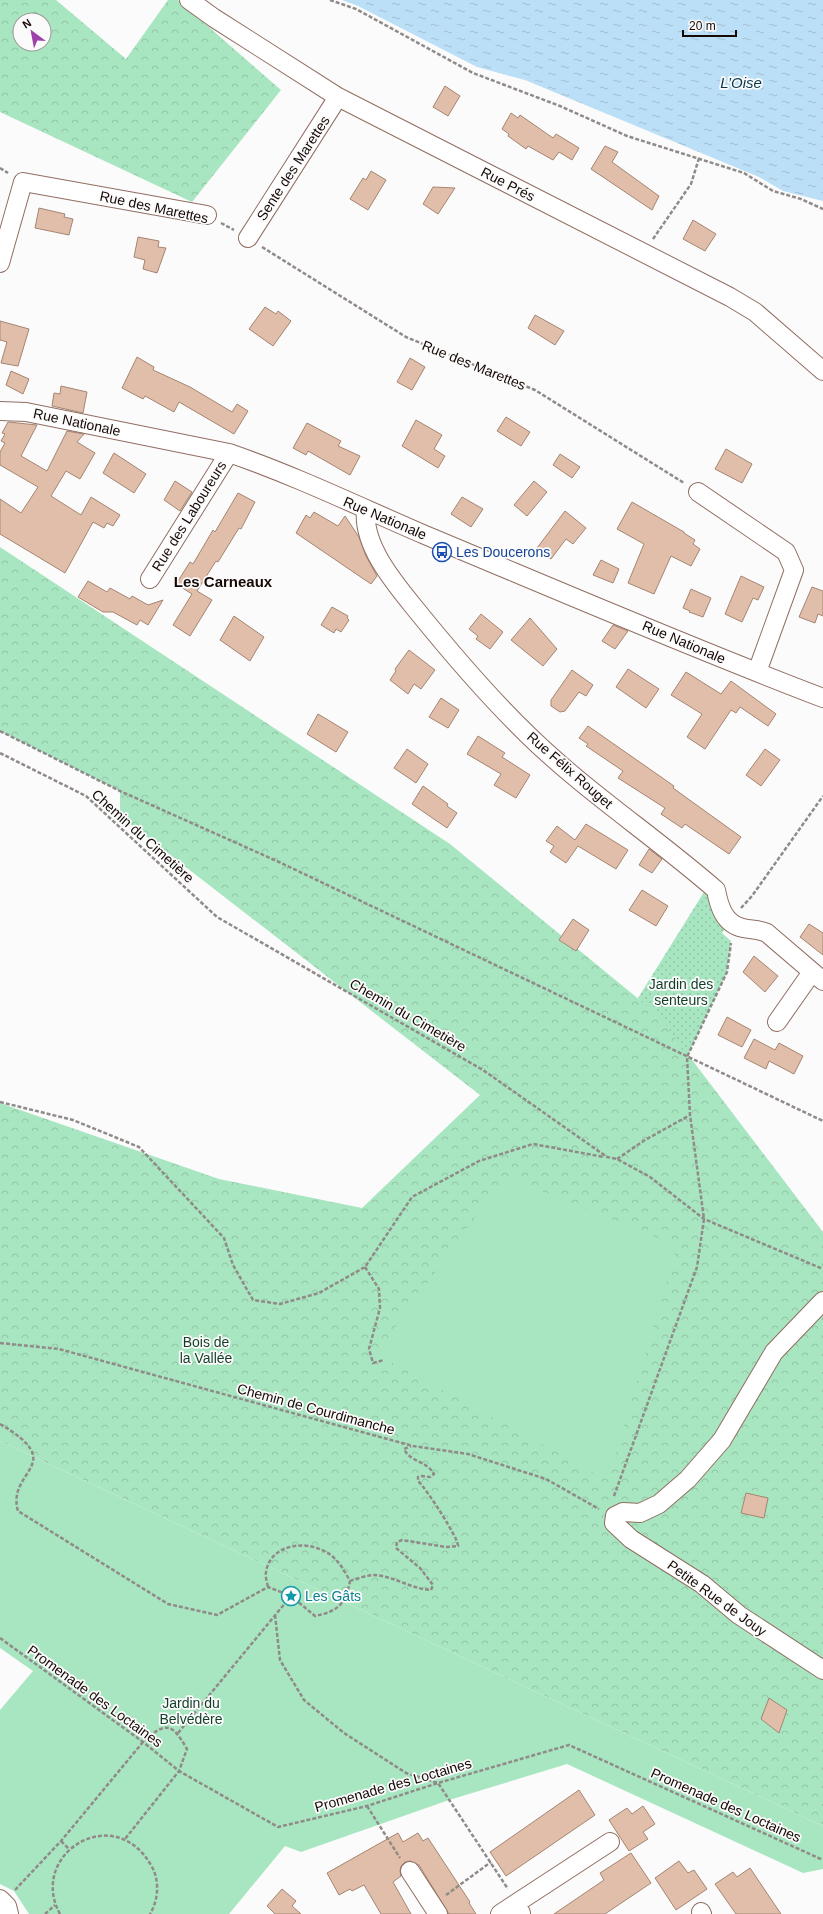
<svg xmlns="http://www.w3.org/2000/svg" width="823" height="1914" viewBox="0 0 823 1914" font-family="Arial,sans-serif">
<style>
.grass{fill:url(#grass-dots)}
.forest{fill:url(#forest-crowns);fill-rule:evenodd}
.park{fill:#a8e6c1}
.water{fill:url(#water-ripples)}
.building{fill:#e0beaa;stroke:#a58572}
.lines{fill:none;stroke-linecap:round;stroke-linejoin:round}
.minor-casing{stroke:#916e62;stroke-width:20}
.path{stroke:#908a88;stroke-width:2.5;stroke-dasharray:4 2;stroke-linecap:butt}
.minor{stroke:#fff;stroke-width:18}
.labels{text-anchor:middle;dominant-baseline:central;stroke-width:3.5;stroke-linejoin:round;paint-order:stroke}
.street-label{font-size:14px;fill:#160905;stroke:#fbfbfb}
.transit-label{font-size:14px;fill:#164399;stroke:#fbfbfb;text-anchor:start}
.park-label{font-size:14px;fill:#123e28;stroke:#fbfbfb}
.culture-label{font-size:14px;fill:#0d838f;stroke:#fbfbfb;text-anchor:start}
.water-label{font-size:15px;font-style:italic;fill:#09374e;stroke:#fbfbfb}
.neighbourhood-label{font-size:15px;font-weight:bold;fill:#160905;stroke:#fbfbfb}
</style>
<defs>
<pattern id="grass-dots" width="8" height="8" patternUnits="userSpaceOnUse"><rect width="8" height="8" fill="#a8e6c1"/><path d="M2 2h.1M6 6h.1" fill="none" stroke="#90c4a4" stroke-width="1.8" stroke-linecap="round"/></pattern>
<pattern id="forest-crowns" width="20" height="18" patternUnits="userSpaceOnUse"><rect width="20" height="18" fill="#a8e6c1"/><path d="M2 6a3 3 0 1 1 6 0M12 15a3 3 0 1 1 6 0" fill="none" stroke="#90c4a4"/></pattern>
<pattern id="water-ripples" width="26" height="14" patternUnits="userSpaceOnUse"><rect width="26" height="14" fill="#bbdff7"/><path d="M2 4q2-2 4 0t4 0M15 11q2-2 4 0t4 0" fill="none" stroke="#a0bed2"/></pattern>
</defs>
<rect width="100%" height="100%" fill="#fbfbfb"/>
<path class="grass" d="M 709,884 L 730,922 L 722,933 L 731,941 L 727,972 L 687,1057 L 638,998 Z"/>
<path class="forest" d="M 0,0 L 56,0 L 126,59 L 168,0 L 178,0 L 281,90 L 192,202 L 0,112 ZM 20,20 L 44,20 L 44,44 L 20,44 Z
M 0,547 L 450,844 L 658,1015 L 823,1232 L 823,1826 L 0,1441 L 0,1103 L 219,1179 L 362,1208 L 480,1095 L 120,816 L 120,791 L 0,731 Z"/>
<path class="park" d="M 505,1176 L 677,1246 L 608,1480 L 376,1354 Z
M 0,1441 L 823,1826 L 823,1869 L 803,1873 L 567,1764 L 449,1800 L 301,1852 L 285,1846 L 229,1914 L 29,1914 L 14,1891 L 0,1884 L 0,1710 L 33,1671 L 0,1648 Z"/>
<path class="water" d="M 342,0 L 823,0 L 823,201 L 783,191 L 759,177 L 525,80 L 477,67 L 358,6 Z"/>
<path class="building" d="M 445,86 L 460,96 L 448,116 L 433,107 Z
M 511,113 L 518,118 L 520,115 L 553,138 L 556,134 L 579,148 L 572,160 L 559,152 L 553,160 L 528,146 L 526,149 L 508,136 L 509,134 L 502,129 Z
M 605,146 L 618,152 L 612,162 L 659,196 L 652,210 L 591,169 Z
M 371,171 L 386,180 L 368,210 L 350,199 L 363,178 L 366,180 Z
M 433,187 L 455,188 L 438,214 L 423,204 Z
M 39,208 L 65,214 L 64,217 L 73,219 L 69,235 L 35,228 Z
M 693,220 L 716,234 L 705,251 L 683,239 Z
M 138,237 L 159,241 L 158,247 L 166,248 L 157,273 L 143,269 L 145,260 L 134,257 Z
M 265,307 L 276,314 L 278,311 L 291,321 L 273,346 L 249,329 Z
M 535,315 L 564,331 L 555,345 L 528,328 Z
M 0,321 L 29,329 L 18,366 L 1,363 L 7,342 L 0,340 Z
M 137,357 L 154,367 L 153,370 L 190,387 L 232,412 L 237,404 L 248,411 L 234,434 L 179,402 L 174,412 L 145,396 L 143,399 L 122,388 Z
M 410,358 L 425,367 L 412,390 L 397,382 Z
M 11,371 L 29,379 L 23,394 L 6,385 Z
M 61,386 L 87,392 L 83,413 L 52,406 L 54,393 L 60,394 Z
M 506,417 L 530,432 L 521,446 L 497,431 Z
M 416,420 L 442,435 L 434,449 L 445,456 L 438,468 L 402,446 Z
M 8,422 L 37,425 L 21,456 L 47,471 L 67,431 L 84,434 L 77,442 L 95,453 L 80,479 L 66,471 L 51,496 L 81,515 L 91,497 L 120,515 L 113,526 L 107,523 L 104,528 L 93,522 L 65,573 L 0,534 L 0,499 L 21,513 L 38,487 L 0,465 L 0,452 L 5,443 L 1,441 L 5,434 L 2,433 Z
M 307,423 L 341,441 L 338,446 L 360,456 L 350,475 L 308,451 L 306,455 L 293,448 Z
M 726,449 L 752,464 L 742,483 L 715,469 Z
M 114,453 L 146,474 L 134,493 L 103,473 Z
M 560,454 L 580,467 L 572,478 L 553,465 Z
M 175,481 L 192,492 L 180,511 L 164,500 Z
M 534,481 L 547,492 L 527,516 L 514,505 Z
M 238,493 L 255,502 L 241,529 L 239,528 L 218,562 L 216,561 L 197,591 L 212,600 L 190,636 L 173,625 L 192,594 L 176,584 L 190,562 L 193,564 L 213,530 L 215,532 Z
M 462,497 L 483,509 L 471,527 L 451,514 Z
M 632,502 L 684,532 L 684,533 L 695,540 L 693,544 L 700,549 L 691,566 L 671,556 L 654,594 L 628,583 L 644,544 L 617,529 Z
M 565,511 L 586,528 L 573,544 L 566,539 L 551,559 L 537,548 Z
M 314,512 L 338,526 L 345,516 L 359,537 L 366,556 L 377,576 L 371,584 L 296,533 L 306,515 L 310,518 Z
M 601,560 L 619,569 L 613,583 L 593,575 Z
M 741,576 L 764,587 L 758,600 L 753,598 L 742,622 L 725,614 Z
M 88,581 L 107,592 L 110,588 L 130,599 L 132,596 L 148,605 L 163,600 L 148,625 L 140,620 L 137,625 L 113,612 L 103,612 L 78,597 Z
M 812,587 L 823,591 L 823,616 L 818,614 L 815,623 L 799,617 Z
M 691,589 L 711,598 L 703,617 L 689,612 L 690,611 L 683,608 Z
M 332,607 L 348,616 L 347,618 L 349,620 L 341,632 L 336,629 L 334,633 L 321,625 Z
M 481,614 L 503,632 L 490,649 L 476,639 L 478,636 L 469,629 Z
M 234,616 L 264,637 L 250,661 L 220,640 Z
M 530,618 L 557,649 L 543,666 L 511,640 Z
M 613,625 L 628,631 L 615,649 L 602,641 Z
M 409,650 L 435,670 L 421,689 L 414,684 L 408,694 L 390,680 L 396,671 L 395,669 Z
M 628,669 L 659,689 L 646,708 L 616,687 Z
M 572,670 L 593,685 L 586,696 L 579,692 L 565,711 L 560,712 L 551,706 L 551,700 Z
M 686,672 L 721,694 L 731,681 L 776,714 L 768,726 L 740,707 L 736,713 L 731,710 L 705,749 L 687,737 L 702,714 L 671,695 Z
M 441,698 L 459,710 L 448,728 L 429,717 Z
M 318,714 L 348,732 L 336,752 L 307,734 Z
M 588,726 L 674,786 L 673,788 L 741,837 L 729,854 L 685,824 L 682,828 L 661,814 L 665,808 L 618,778 L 623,771 L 586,746 L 588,744 L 579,738 Z
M 478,736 L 505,753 L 502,757 L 530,775 L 516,798 L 494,785 L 501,774 L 467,754 Z
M 407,749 L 428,764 L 416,783 L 394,768 Z
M 765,749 L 780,760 L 761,786 L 746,775 Z
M 423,786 L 448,804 L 447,806 L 457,813 L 447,828 L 412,804 Z
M 586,824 L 628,850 L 616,869 L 578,846 L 566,863 L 550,852 L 554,846 L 546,841 L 557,826 L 575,840 Z
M 649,849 L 662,859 L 652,873 L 639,865 Z
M 642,890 L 668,906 L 656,926 L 629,910 Z
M 573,919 L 589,930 L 576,951 L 559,940 Z
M 809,924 L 823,933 L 823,955 L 800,937 Z
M 754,956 L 778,976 L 765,992 L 743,972 Z
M 727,1017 L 751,1030 L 742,1047 L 718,1035 Z
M 754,1039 L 775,1050 L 779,1043 L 803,1056 L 794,1074 L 769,1061 L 766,1069 L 744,1058 Z
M 746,1493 L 768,1498 L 764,1518 L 741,1513 Z
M 769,1698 L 787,1710 L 779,1733 L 761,1719 Z
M 579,1790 L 595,1815 L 506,1876 L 490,1852 Z
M 643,1806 L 655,1824 L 643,1832 L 648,1839 L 629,1851 L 609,1820 L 627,1808 L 632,1814 Z
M 398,1833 L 403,1842 L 418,1833 L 423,1841 L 428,1838 L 470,1902 L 469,1903 L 476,1914 L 449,1914 L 419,1865 L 410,1861 L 405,1862 L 401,1866 L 400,1871 L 401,1876 L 393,1882 L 411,1914 L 381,1914 L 364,1885 L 352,1891 L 350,1889 L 339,1895 L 327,1873 Z
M 631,1853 L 651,1883 L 605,1914 L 554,1914 L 604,1880 L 600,1873 Z
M 679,1861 L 688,1873 L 694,1870 L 707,1889 L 676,1910 L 655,1878 Z
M 750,1868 L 781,1914 L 736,1914 L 715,1884 L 733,1872 L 737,1877 Z
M 282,1889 L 296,1901 L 292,1906 L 301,1914 L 275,1914 L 267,1906 Z"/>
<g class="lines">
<g class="minor-casing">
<path id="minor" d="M 189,0 L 214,18 L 338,97 L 730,297 L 755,312 L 823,371
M 248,238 L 338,97
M 0,263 L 23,182 L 207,215
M 0,411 L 26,412 L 229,453 C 296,476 360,507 425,535 C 557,590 689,647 823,698
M 698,492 L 786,552 L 794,570 L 757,672
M 366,510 C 362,546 396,585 418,612 C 452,654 488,696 527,734 C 585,791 654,836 716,890 C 719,906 724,924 743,928 C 752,930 758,929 767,933 L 823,981
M 150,579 L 229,453
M 777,1022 L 812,972
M 823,1301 L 774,1352 L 722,1440 L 688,1479 L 659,1504 L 640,1513 L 623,1512 L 615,1516 L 614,1523 L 631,1539 L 702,1584 L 739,1615 L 823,1670
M 410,1871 L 438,1914
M 0,1899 L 7,1906 L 9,1914
M 515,1904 L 610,1842
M 701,1912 L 702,1914
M 500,1914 L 515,1904 L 521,1913"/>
</g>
<path class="path" d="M 330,0 L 356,9 L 473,73 L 560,106 L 627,136 L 744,173 L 773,191 L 801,199 L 823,209
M 0,168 L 8,173
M 221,223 L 234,230
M 653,239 L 691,184 L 699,158
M 262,247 L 406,337 L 535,390 L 684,483
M 0,731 L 120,791 L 279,862 L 823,1121
M 0,753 L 86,796 L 217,917 L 483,1070 L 607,1157 L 617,1159 L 650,1177 L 704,1219 L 823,1269
M 741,908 L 752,896 L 823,796
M 0,1102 L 73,1120 L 139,1147 L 224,1238 L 233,1265 L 253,1300 L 280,1304 L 319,1293 L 365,1267 L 412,1197 L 479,1161 L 533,1144 L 604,1157
M 617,1159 L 645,1140 L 690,1115
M 365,1267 L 379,1289 L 380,1308 L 369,1349 L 373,1363 L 384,1360
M 0,1343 L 59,1349 L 413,1446 L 468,1454 L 546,1479 L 599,1509
M 0,1424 C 70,1465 6,1470 18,1511 L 168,1604 L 217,1615 L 268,1587 L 291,1596 L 315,1616 C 338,1611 345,1605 350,1581 C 344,1570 337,1557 324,1551 C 304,1540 270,1545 266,1572 C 265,1576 267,1582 268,1587
M 614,1496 L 697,1267 L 704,1219 L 690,1115 L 687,1057 L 727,972 L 731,943
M 350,1581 C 357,1579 367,1575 374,1575 C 394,1576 411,1589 431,1590 L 433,1585 L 420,1568 L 396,1548 L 397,1542 L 402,1540 L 446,1547 L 458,1546 C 459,1539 426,1488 418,1481 L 418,1477 L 422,1476 L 430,1477 L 434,1474 C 427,1461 410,1462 404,1449 L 411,1446
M 275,1615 L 280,1660 L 304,1700 L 344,1733 L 406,1773 L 438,1783 L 508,1889
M 0,1638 L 143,1742 L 179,1771 L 278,1827 L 367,1806 L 438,1783 L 569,1745 L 823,1860
M 178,1733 L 291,1596
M 367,1806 L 400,1858
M 61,1841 L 69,1849
M 15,1890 L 61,1841 L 143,1742 C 166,1721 172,1723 187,1749 L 179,1771 L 125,1839
M 446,1895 L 491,1862
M 45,1914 L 55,1905
M 60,1914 C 27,1854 115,1799 152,1867 C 160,1881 158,1901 150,1914"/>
<use href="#minor" class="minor"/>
</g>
<defs>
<g id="bus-ring" transform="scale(1)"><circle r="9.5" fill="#fbfbfb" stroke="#1a4fb4" stroke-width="1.5"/><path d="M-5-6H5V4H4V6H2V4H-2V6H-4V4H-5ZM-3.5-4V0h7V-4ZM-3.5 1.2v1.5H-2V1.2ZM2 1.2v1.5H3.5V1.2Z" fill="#1a4fb4"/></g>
<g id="sight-ring" transform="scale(1)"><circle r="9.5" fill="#fbfbfb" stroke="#0f9aa8" stroke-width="1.5"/><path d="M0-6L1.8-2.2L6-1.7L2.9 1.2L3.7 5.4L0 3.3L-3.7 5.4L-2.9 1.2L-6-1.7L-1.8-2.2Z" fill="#0f9aa8"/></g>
</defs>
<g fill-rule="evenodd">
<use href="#bus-ring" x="442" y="552"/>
<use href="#sight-ring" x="291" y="1596"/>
</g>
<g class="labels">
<g class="street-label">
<text transform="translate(293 168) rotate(-57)">Sente des Marettes</text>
<text transform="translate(508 184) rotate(27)">Rue Prés</text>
<text transform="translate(154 207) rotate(12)">Rue des Marettes</text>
<text transform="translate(474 365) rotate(22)">Rue des Marettes</text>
<text transform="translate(77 422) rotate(12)">Rue Nationale</text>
<text transform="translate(189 516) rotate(-58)">Rue des Laboureurs</text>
<text transform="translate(385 518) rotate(23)">Rue Nationale</text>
<text transform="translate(684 642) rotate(23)">Rue Nationale</text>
<text transform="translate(570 770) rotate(41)">Rue Félix Rouget</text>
<text transform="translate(143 836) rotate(42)">Chemin du Cimetière</text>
<text transform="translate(408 1015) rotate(30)">Chemin du Cimetière</text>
<text transform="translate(316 1409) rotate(15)">Chemin de Courdimanche</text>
<text transform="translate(717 1598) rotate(36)">Petite Rue de Jouy</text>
<text transform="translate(95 1696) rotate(36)">Promenade des Loctaines</text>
<text transform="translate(393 1785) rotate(-16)">Promenade des Loctaines</text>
<text transform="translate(726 1805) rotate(24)">Promenade des Loctaines</text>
</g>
<g class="transit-label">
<text x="456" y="552">Les Doucerons</text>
</g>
<g class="park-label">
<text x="681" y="984">Jardin des<tspan x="681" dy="16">senteurs</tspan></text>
<text x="206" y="1342">Bois de<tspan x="206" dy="16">la Vallée</tspan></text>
<text x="191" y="1703">Jardin du<tspan x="191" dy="16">Belvédère</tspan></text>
</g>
<g class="culture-label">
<text x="305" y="1596">Les Gâts</text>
</g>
<g class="water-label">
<text x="741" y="82">L’Oise</text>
</g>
<g class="neighbourhood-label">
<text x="223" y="581">Les Carneaux</text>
</g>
</g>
<g transform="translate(32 32) rotate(328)"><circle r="19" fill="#fbfbfb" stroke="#9f9a99"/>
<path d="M0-3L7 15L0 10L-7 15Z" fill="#9c40aa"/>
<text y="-6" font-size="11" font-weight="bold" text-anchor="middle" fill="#160905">N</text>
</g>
<path d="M683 30v6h53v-6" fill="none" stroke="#160905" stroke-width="2"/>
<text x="689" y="30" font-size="12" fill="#160905" stroke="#fbfbfb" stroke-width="3" paint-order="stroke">20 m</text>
</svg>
